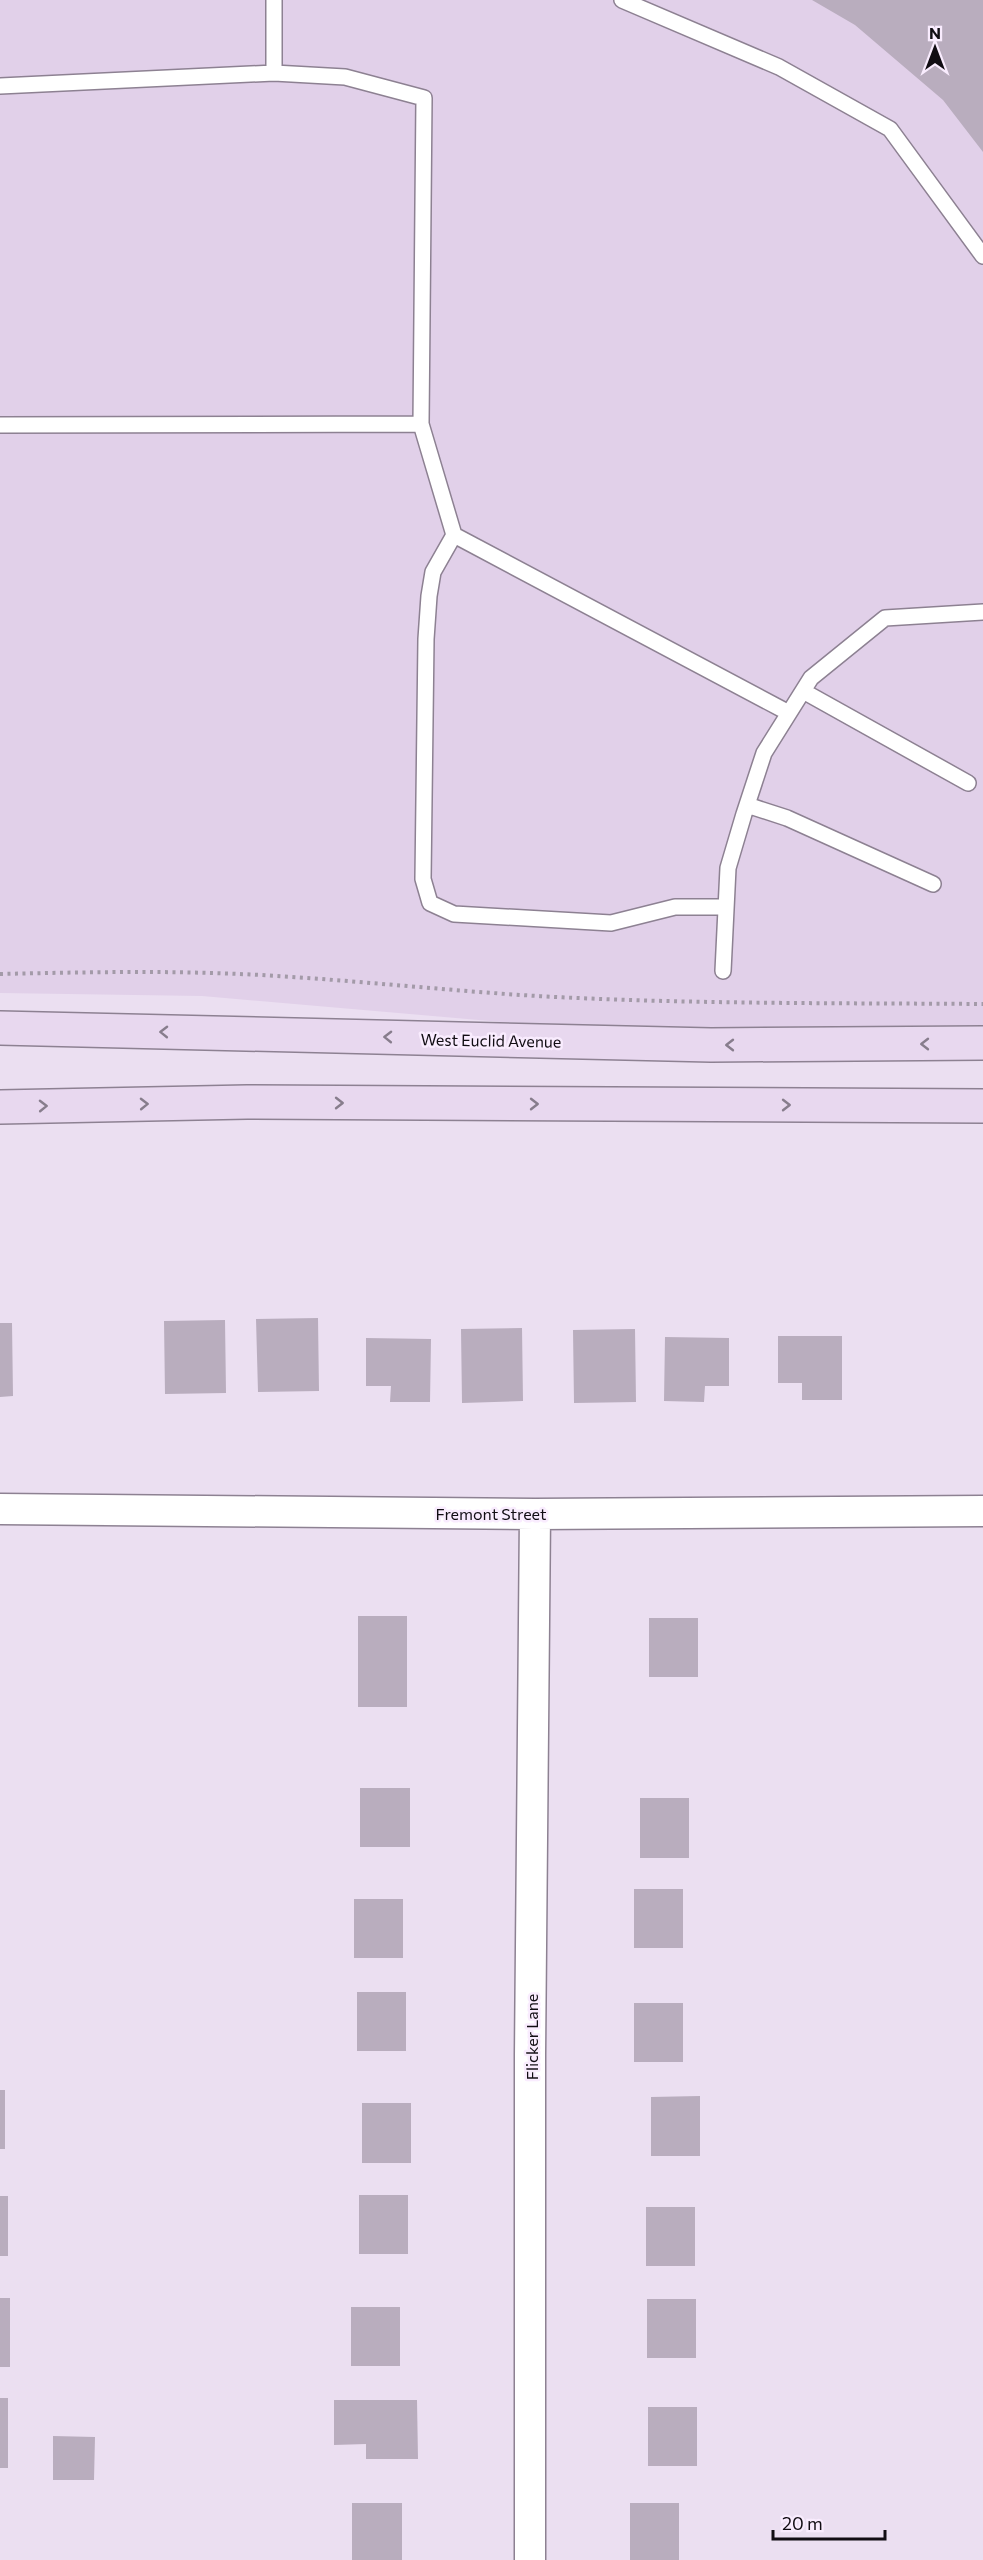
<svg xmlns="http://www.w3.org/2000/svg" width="983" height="2560" viewBox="0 0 983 2560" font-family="Commissioner,sans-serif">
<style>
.built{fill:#e1d0e9}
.building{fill:#b9adbe}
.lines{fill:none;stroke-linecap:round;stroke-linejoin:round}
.service-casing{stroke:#8d8192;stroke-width:18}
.minor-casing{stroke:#8d8192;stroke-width:33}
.secondary-casing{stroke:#8d8192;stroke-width:36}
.path{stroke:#a39aa8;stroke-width:4;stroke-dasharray:3 4.5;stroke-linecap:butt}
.service{stroke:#fff;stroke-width:15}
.minor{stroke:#fff;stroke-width:30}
.secondary{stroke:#e8d8ef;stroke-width:33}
.oneway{stroke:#877d8c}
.labels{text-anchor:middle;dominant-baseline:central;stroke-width:5;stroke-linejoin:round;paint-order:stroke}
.street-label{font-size:16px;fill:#110d13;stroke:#f9ecfe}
</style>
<rect width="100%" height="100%" fill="#ebdff1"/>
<path class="built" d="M 0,0 L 983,0 L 983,1027 L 571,1028 L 202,996 L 0,993 Z"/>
<path class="building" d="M 812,0 L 983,0 L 983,152 L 943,100 L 855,25 Z
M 318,1318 L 319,1391 L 258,1392 L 256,1319 Z
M 225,1320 L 226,1393 L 165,1394 L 164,1321 Z
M 0,1323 L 12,1323 L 13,1396 L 0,1397 Z
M 522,1328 L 523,1401 L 462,1403 L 461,1329 Z
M 635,1329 L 636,1402 L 574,1403 L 573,1330 Z
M 778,1336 L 842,1336 L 842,1400 L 802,1400 L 802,1383 L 778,1383 Z
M 665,1337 L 729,1338 L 729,1386 L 705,1386 L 704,1402 L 664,1401 Z
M 366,1338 L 431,1339 L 430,1402 L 390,1402 L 391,1386 L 366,1386 Z
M 358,1616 L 407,1616 L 407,1707 L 358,1707 Z
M 649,1618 L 698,1618 L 698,1677 L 649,1677 Z
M 360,1788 L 410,1788 L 410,1847 L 360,1847 Z
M 640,1798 L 689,1798 L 689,1858 L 640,1858 Z
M 634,1889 L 683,1889 L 683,1948 L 634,1948 Z
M 354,1899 L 403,1899 L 403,1958 L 354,1958 Z
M 357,1992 L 406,1992 L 406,2051 L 357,2051 Z
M 634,2003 L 683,2003 L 683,2062 L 634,2062 Z
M 0,2090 L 5,2090 L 5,2149 L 0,2149 Z
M 700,2096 L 700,2156 L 651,2156 L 651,2097 Z
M 362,2103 L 411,2103 L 411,2163 L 362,2163 Z
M 359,2195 L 408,2195 L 408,2254 L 359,2254 Z
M 0,2196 L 8,2196 L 8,2256 L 0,2256 Z
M 646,2207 L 695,2207 L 695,2266 L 646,2266 Z
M 0,2298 L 10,2298 L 10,2367 L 0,2367 Z
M 647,2299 L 696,2299 L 696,2358 L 647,2358 Z
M 351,2307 L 400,2307 L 400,2366 L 351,2366 Z
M 0,2398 L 8,2398 L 8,2468 L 0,2468 Z
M 334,2400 L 417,2400 L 418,2459 L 366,2459 L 366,2444 L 334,2445 Z
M 648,2407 L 697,2407 L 697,2466 L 648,2466 Z
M 53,2436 L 95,2437 L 94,2480 L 53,2480 Z
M 352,2503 L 402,2503 L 402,2560 L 352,2560 Z
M 630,2503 L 679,2503 L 679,2560 L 630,2560 Z"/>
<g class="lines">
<g class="service-casing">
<path id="service" d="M 274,0 L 274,73 L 345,77 L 424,98 L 421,424
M 622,0 L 779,67 L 890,129 L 983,256
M 0,86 L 274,73
M 0,425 L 421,424 L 454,535 L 789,713
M 454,535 L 433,572 L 429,596 L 426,639 L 423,879 L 430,903 L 454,914 L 611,923 L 675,907 L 725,907
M 803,691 L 968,783
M 747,805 L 787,818 L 933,884
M 723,971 L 728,868 L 744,814 L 764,753 L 811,678 L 885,618 L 983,612"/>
</g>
<g class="minor-casing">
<path id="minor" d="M 0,1509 L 535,1514 L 983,1511
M 530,2560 L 530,2055 L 535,1514"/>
</g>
<g class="secondary-casing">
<path id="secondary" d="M 0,1028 L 711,1045 L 983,1043
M 0,1107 L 247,1102 L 983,1106"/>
</g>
<path class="path" d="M 0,974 C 92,972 185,970 277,976 C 377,982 477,994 578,998 C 713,1004 848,1003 983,1004"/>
<use href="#service" class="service"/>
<use href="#minor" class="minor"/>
<use href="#secondary" class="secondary"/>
</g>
<defs><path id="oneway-chevron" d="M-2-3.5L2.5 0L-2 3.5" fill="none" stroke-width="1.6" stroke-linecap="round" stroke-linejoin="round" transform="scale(1.5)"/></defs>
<g class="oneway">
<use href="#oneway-chevron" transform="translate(164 1032) rotate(-179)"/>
<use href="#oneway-chevron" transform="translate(388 1037) rotate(-179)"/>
<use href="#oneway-chevron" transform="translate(925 1044) rotate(180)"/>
<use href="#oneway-chevron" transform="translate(730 1045) rotate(180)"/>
<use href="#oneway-chevron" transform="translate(339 1103)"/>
<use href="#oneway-chevron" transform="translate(144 1104) rotate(-1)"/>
<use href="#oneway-chevron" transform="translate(534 1104)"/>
<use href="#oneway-chevron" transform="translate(786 1105)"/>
<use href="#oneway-chevron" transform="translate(43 1106) rotate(-1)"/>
</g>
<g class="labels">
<g class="street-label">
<text transform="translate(491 1040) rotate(1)">West Euclid Avenue</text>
<text x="491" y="1513">Fremont Street</text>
<text transform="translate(531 2037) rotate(-90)">Flicker Lane</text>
</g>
</g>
<g transform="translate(935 48)" stroke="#f9ecfe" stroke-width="4.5" paint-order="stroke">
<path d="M0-4.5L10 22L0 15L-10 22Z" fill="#110d13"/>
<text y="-9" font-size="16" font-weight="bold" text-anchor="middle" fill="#110d13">N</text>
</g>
<path d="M773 2530v9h112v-9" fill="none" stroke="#110d13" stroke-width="3"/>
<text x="782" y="2530" font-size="18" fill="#110d13" stroke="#f9ecfe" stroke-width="4.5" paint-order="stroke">20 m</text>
</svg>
